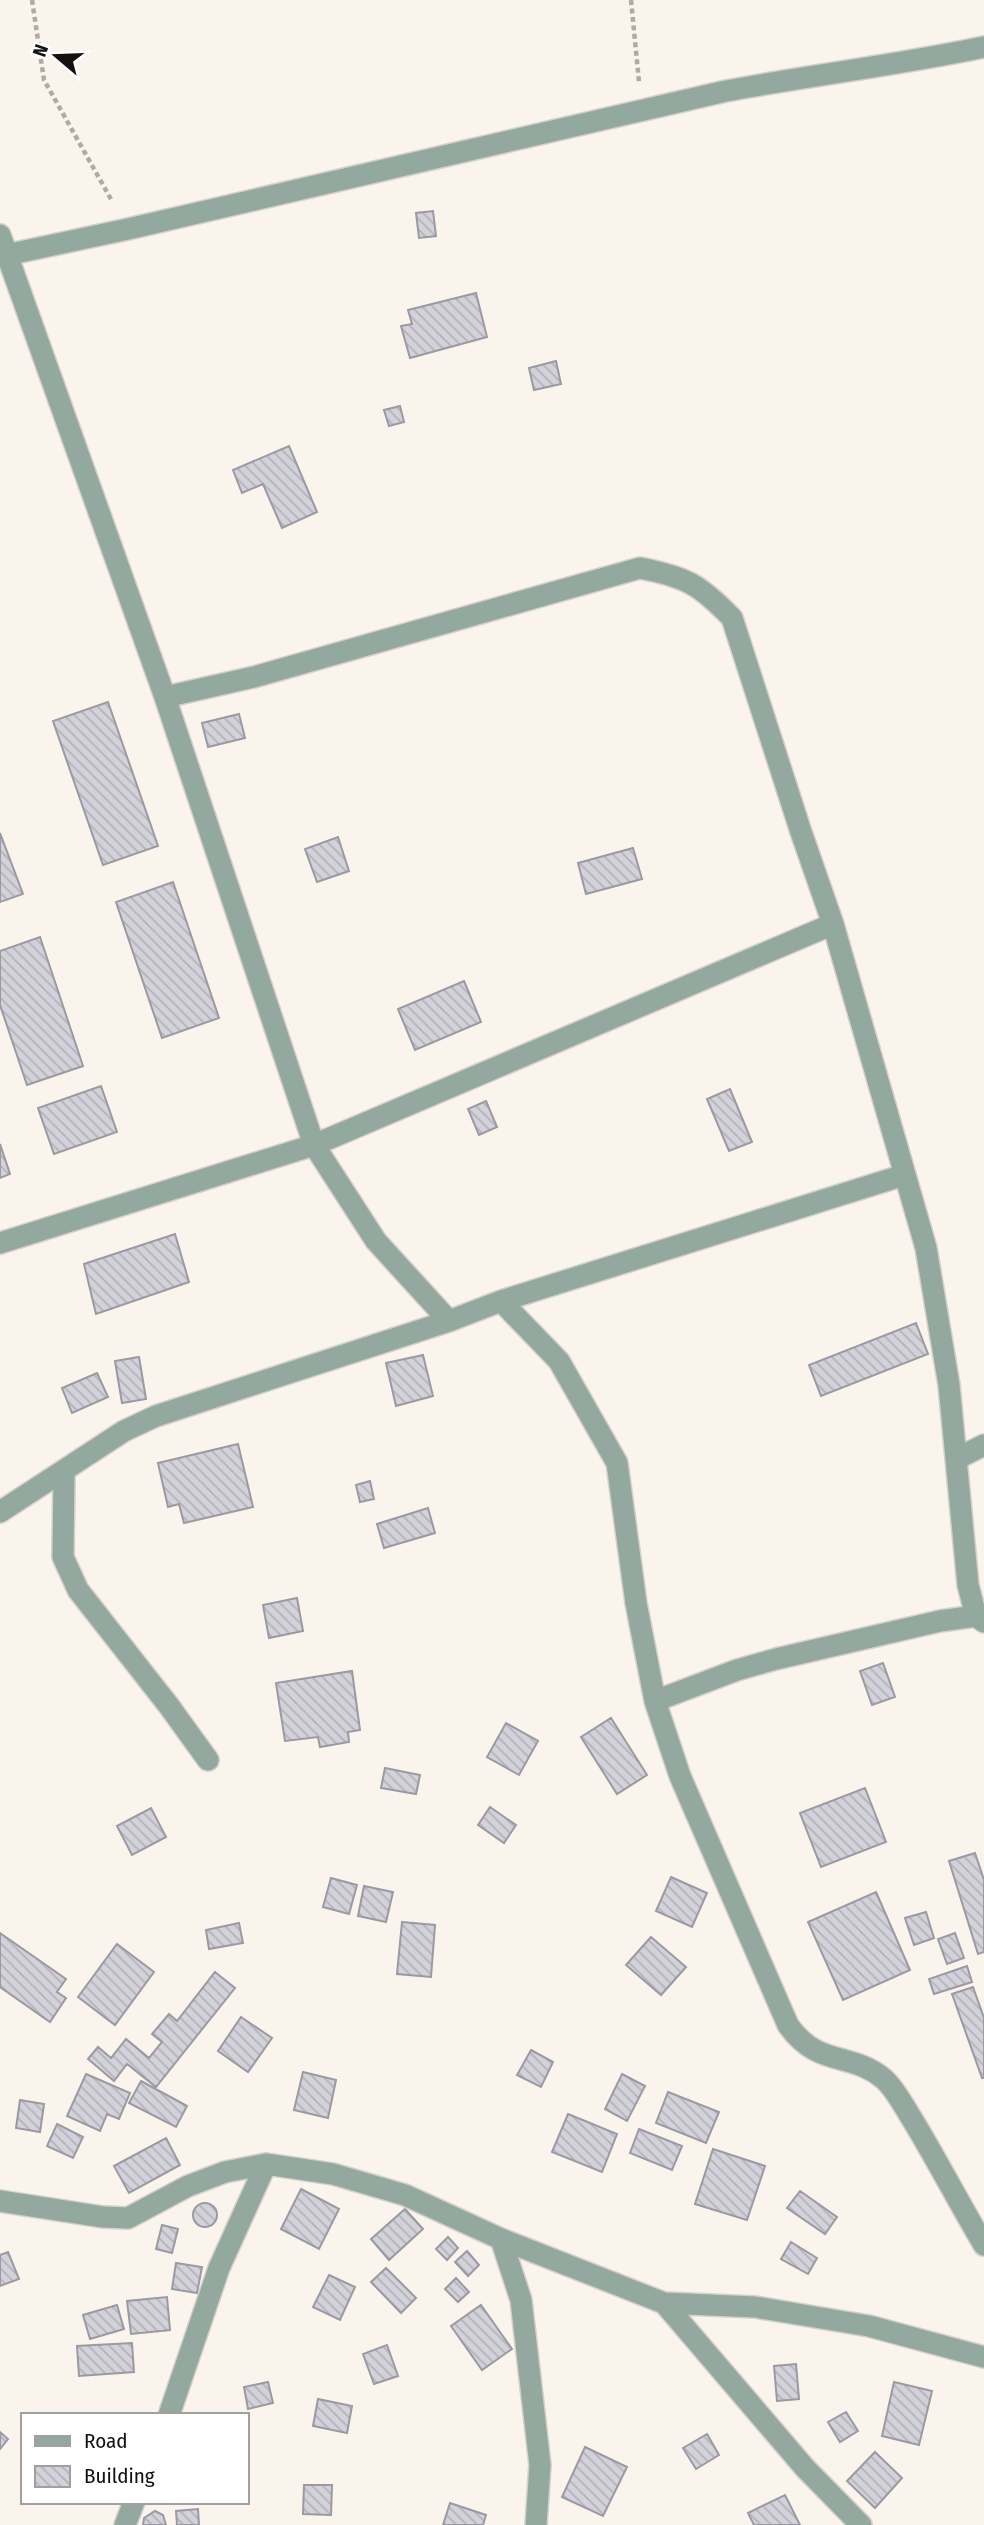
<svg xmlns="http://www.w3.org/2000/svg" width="984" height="2525" viewBox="0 0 984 2525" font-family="'Fira Sans Condensed',sans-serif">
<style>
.building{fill:url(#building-back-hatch);stroke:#9b99a1;stroke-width:2}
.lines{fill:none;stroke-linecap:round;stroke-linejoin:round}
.street-casing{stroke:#d5d0ca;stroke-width:24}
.path{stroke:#afaaa5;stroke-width:4.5;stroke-dasharray:5 3.5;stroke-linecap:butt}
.street{stroke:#93a89f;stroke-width:21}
</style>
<defs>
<pattern id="building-back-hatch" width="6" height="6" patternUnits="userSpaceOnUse" patternTransform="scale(1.75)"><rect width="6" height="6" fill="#d3d1d9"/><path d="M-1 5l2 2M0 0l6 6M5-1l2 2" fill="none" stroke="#b4b2b9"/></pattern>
</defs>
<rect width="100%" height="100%" fill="#faf4ed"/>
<path class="building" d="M 433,211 L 436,236 L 419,238 L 416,213 Z
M 476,293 L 487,337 L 410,358 L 401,326 L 412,324 L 408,310 Z
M 556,361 L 561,384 L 534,390 L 529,368 Z
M 400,406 L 404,422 L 389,426 L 384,410 Z
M 289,446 L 317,512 L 282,528 L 263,484 L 242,493 L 233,470 Z
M 108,702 L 158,846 L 103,865 L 53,721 Z
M 239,714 L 245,738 L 208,747 L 202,723 Z
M 0,833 L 23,894 L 0,902 Z
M 338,837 L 349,871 L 317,882 L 305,849 Z
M 633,848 L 642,879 L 586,894 L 578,863 Z
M 173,882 L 219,1018 L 162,1038 L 116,902 Z
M 40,937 L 83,1066 L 27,1085 L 0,1005 L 0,951 Z
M 464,981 L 481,1022 L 415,1050 L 398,1009 Z
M 101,1086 L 117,1132 L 54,1154 L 38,1108 Z
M 730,1089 L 752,1142 L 729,1151 L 707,1099 Z
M 486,1101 L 497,1127 L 479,1135 L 468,1109 Z
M 0,1144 L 10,1174 L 0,1178 Z
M 175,1234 L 189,1282 L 96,1314 L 84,1264 Z
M 916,1323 L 928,1354 L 821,1396 L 809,1365 Z
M 423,1355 L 433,1396 L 396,1406 L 386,1363 Z
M 139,1357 L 146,1399 L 122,1403 L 115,1361 Z
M 97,1373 L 108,1397 L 72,1413 L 62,1388 Z
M 238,1444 L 253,1507 L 184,1523 L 179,1504 L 168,1507 L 158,1463 Z
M 370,1481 L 374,1499 L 360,1502 L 356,1485 Z
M 428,1508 L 435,1533 L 384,1548 L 377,1524 Z
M 297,1598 L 303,1631 L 269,1638 L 263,1605 Z
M 883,1663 L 895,1697 L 872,1705 L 860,1671 Z
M 352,1671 L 360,1730 L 348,1732 L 349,1742 L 320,1747 L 318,1737 L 285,1741 L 276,1683 Z
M 611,1718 L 647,1775 L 617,1794 L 581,1737 Z
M 506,1723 L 538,1741 L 519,1775 L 487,1757 Z
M 385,1768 L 420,1775 L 416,1794 L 381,1788 Z
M 865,1788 L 886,1842 L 821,1867 L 800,1813 Z
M 490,1807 L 516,1825 L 504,1843 L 478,1825 Z
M 151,1808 L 166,1837 L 132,1855 L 117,1826 Z
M 975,1853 L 984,1880 L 984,1952 L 978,1954 L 949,1861 Z
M 671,1877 L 707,1893 L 692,1927 L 656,1911 Z
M 331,1878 L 357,1885 L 349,1914 L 323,1907 Z
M 364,1886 L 393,1892 L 386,1922 L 358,1916 Z
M 876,1892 L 910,1970 L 843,2000 L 808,1922 Z
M 926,1912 L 934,1938 L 914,1945 L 905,1918 Z
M 402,1922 L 435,1925 L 431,1977 L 397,1974 Z
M 239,1923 L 243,1943 L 209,1949 L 206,1930 Z
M 0,1933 L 66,1979 L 57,1992 L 66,1998 L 50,2022 L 0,1987 Z
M 955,1933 L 964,1958 L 947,1964 L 938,1939 Z
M 651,1937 L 686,1967 L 661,1995 L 626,1965 Z
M 117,1944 L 154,1972 L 115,2025 L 78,1997 Z
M 967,1966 L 972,1982 L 934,1994 L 929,1979 Z
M 215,1972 L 235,1988 L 156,2087 L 127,2064 L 114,2081 L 88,2059 L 98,2047 L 111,2058 L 126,2039 L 149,2058 L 162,2042 L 152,2034 L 169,2014 L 177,2021 Z
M 973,1987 L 984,2018 L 984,2078 L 982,2078 L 952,1994 Z
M 241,2017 L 272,2038 L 248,2072 L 218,2051 Z
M 531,2050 L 553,2062 L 541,2087 L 517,2075 Z
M 303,2072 L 336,2080 L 328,2118 L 294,2110 Z
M 86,2074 L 130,2093 L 119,2119 L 107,2114 L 100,2131 L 67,2116 Z
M 622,2074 L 645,2086 L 627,2121 L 605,2109 Z
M 141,2081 L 187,2106 L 176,2127 L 129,2103 Z
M 668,2092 L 719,2112 L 706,2143 L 656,2123 Z
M 20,2100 L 44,2104 L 40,2132 L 16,2128 Z
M 568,2114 L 617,2134 L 602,2172 L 552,2152 Z
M 57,2124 L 83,2137 L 73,2158 L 47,2146 Z
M 639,2129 L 682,2146 L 672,2170 L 630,2153 Z
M 166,2138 L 180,2165 L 129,2193 L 114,2166 Z
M 713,2149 L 765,2166 L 747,2220 L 695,2204 Z
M 301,2189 L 339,2209 L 319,2249 L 281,2229 Z
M 800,2191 L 837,2217 L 825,2234 L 787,2208 Z
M193 2215a12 12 0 1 1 24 0a12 12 0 1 1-24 0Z
M 405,2209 L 423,2229 L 389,2260 L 371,2239 Z
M 162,2225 L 178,2229 L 172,2253 L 156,2249 Z
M 448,2237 L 458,2248 L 447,2260 L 436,2249 Z
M 791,2242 L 817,2258 L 808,2274 L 781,2259 Z
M 467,2251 L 479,2265 L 468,2276 L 455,2262 Z
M 8,2252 L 19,2279 L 0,2286 L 0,2255 Z
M 176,2263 L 202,2267 L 197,2293 L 172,2289 Z
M 386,2268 L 416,2298 L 401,2313 L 371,2282 Z
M 329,2275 L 355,2287 L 340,2320 L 313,2307 Z
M 456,2278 L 469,2292 L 458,2302 L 445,2289 Z
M 167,2297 L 170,2330 L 131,2334 L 127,2301 Z
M 117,2305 L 124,2329 L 90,2339 L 83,2315 Z
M 481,2305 L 512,2349 L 482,2370 L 451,2326 Z
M 132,2343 L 134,2372 L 79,2376 L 77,2346 Z
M 387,2345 L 398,2376 L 374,2384 L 363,2354 Z
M 796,2364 L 799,2399 L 777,2401 L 774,2366 Z
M 268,2382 L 273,2403 L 248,2409 L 244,2387 Z
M 894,2382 L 932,2391 L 919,2445 L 882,2436 Z
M 318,2399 L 352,2406 L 347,2433 L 313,2426 Z
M 846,2412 L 858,2431 L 840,2442 L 828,2422 Z
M 0,2432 L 8,2439 L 0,2449 Z
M 707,2434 L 719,2455 L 696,2469 L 683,2448 Z
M 585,2447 L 627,2467 L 603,2516 L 562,2497 Z
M 875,2452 L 902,2478 L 875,2508 L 847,2481 Z
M 304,2485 L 332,2485 L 331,2515 L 303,2514 Z
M 785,2495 L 800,2525 L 754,2525 L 748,2513 Z
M 450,2503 L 486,2515 L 483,2525 L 443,2525 Z
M 198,2509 L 199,2525 L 177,2525 L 176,2511 Z
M 155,2511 L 163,2515 L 166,2525 L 143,2525 L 144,2518 Z"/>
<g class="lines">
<g class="street-casing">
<path id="street" d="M 0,235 L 165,697 L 314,1145 L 376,1241 L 449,1321
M 6,255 L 128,229 L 726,91 C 812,75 898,65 984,47
M 165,697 L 254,677 L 640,568 C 686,577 699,584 732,618 L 801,832 L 833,924 L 926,1248 L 949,1385 L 968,1585 L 976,1616 L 984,1622
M 0,1243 L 314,1145 L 833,924
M 501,1301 L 559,1361 L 617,1463 L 636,1603 L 655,1701 L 680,1776 L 788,2025 C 818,2068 851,2051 884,2079 C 896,2090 903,2105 912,2119 C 937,2160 959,2203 984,2245
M 956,1459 L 984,1445
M 64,1471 L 63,1557 L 78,1590 L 169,1706 L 208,1760
M 0,1512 L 124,1431 L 156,1416 L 449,1321 L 501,1301 L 904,1175
M 655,1701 L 737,1670 L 776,1659 L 940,1621 L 976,1616
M 0,2201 L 103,2217 L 128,2218 L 188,2186 L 225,2172 L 266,2164 L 333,2174 L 405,2195 L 501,2239 L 664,2303 L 755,2307 L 869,2326 L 984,2357
M 501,2239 L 521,2300 L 540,2465 L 536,2525
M 664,2303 L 805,2468 L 861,2525
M 169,2415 L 219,2268 L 266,2164
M 125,2525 L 134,2502"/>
</g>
<path class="path" d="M 32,0 L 44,80 L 112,201
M 631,0 L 639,82"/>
<use href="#street" class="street"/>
</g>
<rect x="21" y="2413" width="228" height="91" fill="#ffffff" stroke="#a1a09f" stroke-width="2"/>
<rect x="35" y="2436" width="35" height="10" fill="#93a89f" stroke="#a1a09f" stroke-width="2"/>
<text x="84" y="2448" font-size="21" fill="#141210">Road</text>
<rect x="35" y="2466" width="35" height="21" fill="url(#building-back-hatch)" stroke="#a1a09f" stroke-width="2"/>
<text x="84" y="2483" font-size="21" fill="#141210">Building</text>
<g transform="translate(56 56) rotate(289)" stroke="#ffffff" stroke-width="5" paint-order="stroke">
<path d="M0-5L12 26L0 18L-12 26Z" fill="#141210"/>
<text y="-10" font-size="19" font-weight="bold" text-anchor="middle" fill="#141210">N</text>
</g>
</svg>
